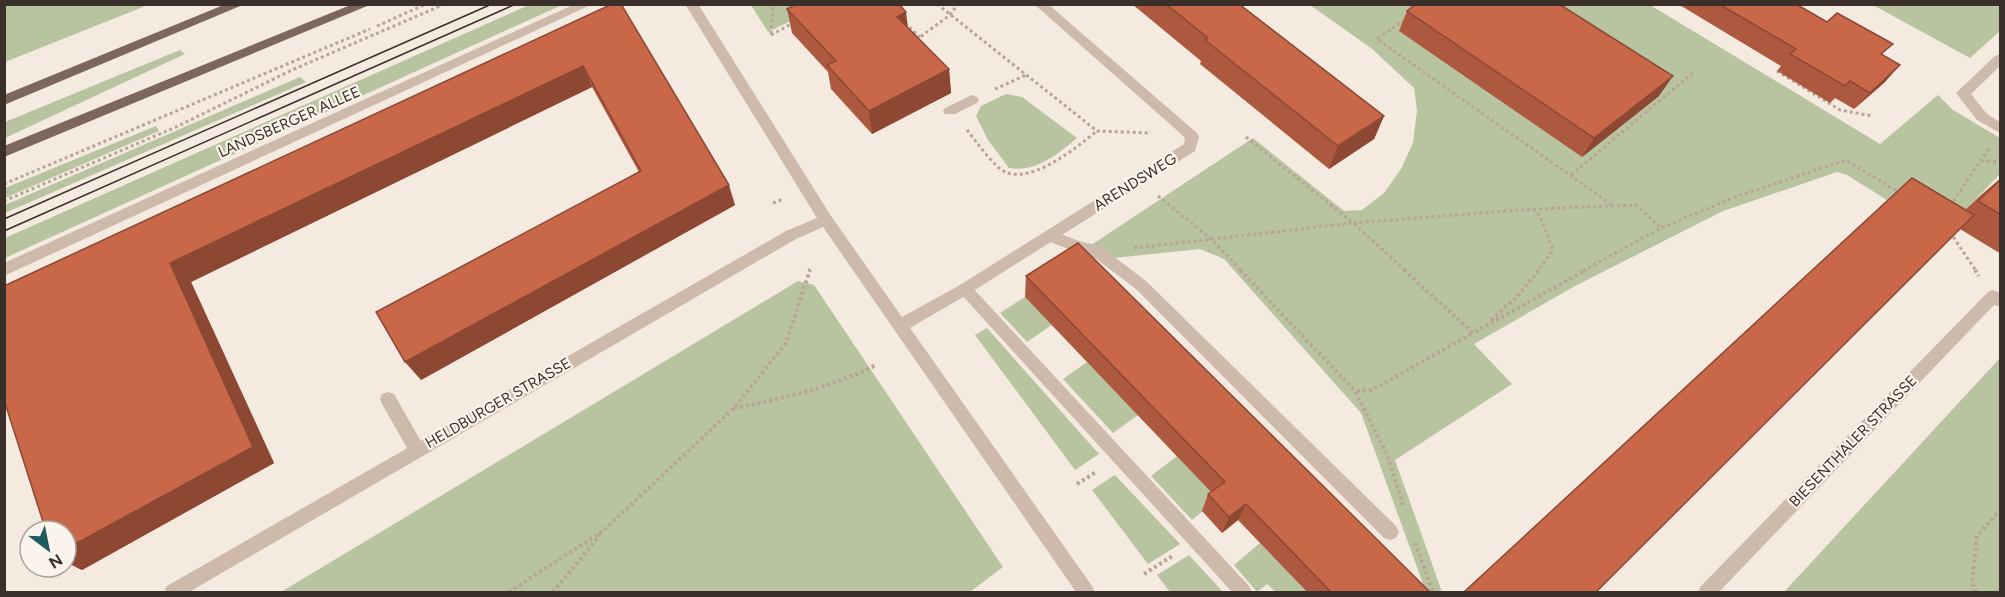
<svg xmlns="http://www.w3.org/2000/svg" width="2005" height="597" viewBox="0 0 2005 597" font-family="Figtree,sans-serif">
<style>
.green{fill:#b8c49f}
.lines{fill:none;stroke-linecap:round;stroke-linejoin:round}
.path-far1{stroke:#b9a495;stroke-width:3;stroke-dasharray:3 3;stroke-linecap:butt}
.path{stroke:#b9a495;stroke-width:4;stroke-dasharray:3 3;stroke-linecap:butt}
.lane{fill:#cdbaab;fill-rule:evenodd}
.street{fill:#cdbaab;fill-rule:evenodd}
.primary{fill:#7d665b;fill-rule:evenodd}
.tram{stroke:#3b2f2a;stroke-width:1.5}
.wall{fill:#ad593f}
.shaded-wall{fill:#8d4833}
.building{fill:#c96749;stroke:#8d4833;stroke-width:1.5}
.labels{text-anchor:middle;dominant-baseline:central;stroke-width:4.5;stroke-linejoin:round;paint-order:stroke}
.street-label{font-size:15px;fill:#3b2f2a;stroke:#fbf4ed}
</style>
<rect width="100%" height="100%" fill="#f4eae0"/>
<path class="green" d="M 5,4 L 148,4 L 148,5 L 5,62 Z
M 529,5 L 562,5 L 5,258 L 5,238 Z
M 751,5 L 824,5 L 768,32 Z
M 1310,5 L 1650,5 L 1880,144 L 1938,95 L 1953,110 L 2000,138 L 2000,174 L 1952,224 L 1947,238 L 1847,175 L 1837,172 L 1723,211 L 1575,286 L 1474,344 L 1512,384 L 1395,460 L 1442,592 L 1426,592 L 1361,413 L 1224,259 L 1200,249 L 1104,259 L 1076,255 L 1253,138 L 1344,211 L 1362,210 L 1384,193 L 1401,169 L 1413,143 L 1417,110 L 1414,88 L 1371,48 Z
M 1873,5 L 2000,5 L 2000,31 L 1970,58 Z
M 180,50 L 185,54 L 5,138 L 5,122 Z
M 300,77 L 306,82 L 5,213 L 5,205 Z
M 1006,94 L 1022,97 L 1077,138 C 1058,154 1035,173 1009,168 L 988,140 L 976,116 L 981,106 Z
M 156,126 L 159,131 L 5,198 L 5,188 Z
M 798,281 L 814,285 L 1003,567 L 970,592 L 281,592 Z
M 1025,297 L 1052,325 L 1027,342 L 1000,313 Z
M 987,328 L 1099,454 L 1075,470 L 975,335 Z
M 2000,358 L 2000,592 L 1784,592 Z
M 1087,362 L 1138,415 L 1113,433 L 1063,379 Z
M 1177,456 L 1218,499 L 1192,520 L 1151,476 Z
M 1115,475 L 1180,544 L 1148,564 L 1092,490 Z
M 1260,543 L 1307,592 L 1276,592 L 1267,584 L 1257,592 L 1234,565 Z
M 1189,555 L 1223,592 L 1170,592 L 1157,575 Z"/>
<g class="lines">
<path class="path-far1" d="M 937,4 L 1097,131 L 1151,133
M 1405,20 L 1377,39 L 1612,205
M 905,23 L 920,37
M 377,26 L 426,4
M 771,34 L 773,4
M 771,35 L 795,22
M 916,40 L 950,15 L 958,4
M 1777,71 L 1840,110 L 1873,116
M 995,89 L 1026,75
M 967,130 C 976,141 993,166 1005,172 C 1033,184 1077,147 1097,131
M 1246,137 L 1353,223 L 1533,209 L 1636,205 L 1661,228
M 1981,161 L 2000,162
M 1571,175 L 1695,71
M 4,184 L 370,29
M 1158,196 L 1211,239 L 1242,271
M 4,201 L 176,127 L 292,70 L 445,4
M 773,203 L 783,199
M 1950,206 L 1990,147
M 1533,209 L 1540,216 L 1553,250 L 1538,271
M 1950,232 L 1976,271
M 1134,248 L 1353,223 L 1406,271
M 809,271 L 810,269
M 1583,271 L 1661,228 L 1735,197 L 1846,160 L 1900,193"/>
<path class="path" d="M 1240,270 L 1355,391
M 1404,270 L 1473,333 L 1586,270
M 1975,270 L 1979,276
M 1491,320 L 1517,297 L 1539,270
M 734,408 C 783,399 831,387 876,365
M 1077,484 L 1096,472
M 1403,505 L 1388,457 L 1355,391 L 1372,390 L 1473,333
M 1415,543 L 1433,592
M 1144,574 L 1174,555
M 509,592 L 603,531 L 734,408 L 786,343 L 810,270
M 553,592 L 601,534
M 1976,592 L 1972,582 L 1977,536 L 2000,510"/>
<path class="lane" d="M 575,4 L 593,4 L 4,276 L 4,263 Z
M 972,95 L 977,97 L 979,100 L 977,103 L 955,114 L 945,114 L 943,111 L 945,108 Z
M 1050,230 L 1079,241 L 1100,246 L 1146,281 L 1396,526 L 1399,532 L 1396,538 L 1390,540 L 1384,538 L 1136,289 L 1091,255 L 1078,253 L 1045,240 L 1043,236 L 1045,232 Z
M 965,283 L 970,285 L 1249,586 L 1252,592 L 1232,592 L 960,293 L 958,289 L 960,285 Z
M 388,392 L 394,394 L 423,445 L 425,450 L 423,455 L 417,457 L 411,455 L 382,404 L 380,399 L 382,394 Z"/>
<path class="street" d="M 685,4 L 698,4 L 831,216 L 902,317 L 960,285 L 1184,144 L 1185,138 L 1180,133 L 1034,4 L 1048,4 L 1197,133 L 1199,137 L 1195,151 L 970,293 L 910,328 L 1092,586 L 1095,592 L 1076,592 L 823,227 L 796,239 L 189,592 L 164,592 L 167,586 L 786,231 L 817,218 Z
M 2000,54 L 2000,66 L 1971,94 L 1987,114 L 2000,122 L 2000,133 L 1977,120 L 1956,93 L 1995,56 Z
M 1993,290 L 2000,293 L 2000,307 L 1994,305 L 1719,592 L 1698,592 L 1701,586 L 1988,292 Z"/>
<path class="primary" d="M 226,4 L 245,4 L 4,105 L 4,95 Z
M 353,4 L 372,4 L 4,157 L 4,146 Z"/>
<path class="tram" d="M 4,219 L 492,4
M 4,231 L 516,4"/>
</g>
<path class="wall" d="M 612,4 L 735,205 L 421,380 L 639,172 L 592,87 L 191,282 L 274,463 L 82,570 L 66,562 L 66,531 L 4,400 Z
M 1132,4 L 1239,4 L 1384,116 L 1374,139 L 1329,169 L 1200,64 L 1201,61 Z
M 1678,4 L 1796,4 L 1883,55 L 1885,82 L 1854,109 L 1835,98 L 1830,103 L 1777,71 L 1781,66 Z
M 787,9 L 908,27 L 949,69 L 951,93 L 872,134 L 831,89 L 828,72 L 792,33 Z
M 1407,11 L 1659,96 L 1582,157 L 1399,31 Z
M 2001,178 L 2001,254 L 1960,229 L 1965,210 L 1981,195 Z
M 1026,276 L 1430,592 L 1307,592 L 1238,520 L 1222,533 L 1202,511 L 1208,494 L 1211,492 L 1025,297 Z"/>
<path class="shaded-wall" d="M 906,12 L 909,36 L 897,17 Z
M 1900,65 L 1885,82 L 1854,109 L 1870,93 Z
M 583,66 L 592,87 L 191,282 L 274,463 L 82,570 L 66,562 L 66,549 L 170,263 Z
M 949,69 L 951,93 L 872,134 L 869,111 Z
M 1673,76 L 1659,96 L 1582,157 L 1594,138 Z
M 1384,116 L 1374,139 L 1329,169 L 1338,146 Z
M 729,185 L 735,205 L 421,380 L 405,362 Z
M 1246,504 L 1238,520 L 1222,533 L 1229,517 Z"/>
<path class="building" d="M 612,4 L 621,4 L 729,185 L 405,362 L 376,312 L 641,171 L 583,66 L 170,263 L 253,447 L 66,549 L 66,531 L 46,531 L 4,400 L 4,286 Z
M 796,4 L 899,4 L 906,12 L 897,17 L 949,69 L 869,111 L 827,65 L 836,61 L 787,9 Z
M 1166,4 L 1239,4 L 1384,116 L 1338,146 L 1205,40 L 1208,38 Z
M 1416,4 L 1559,4 L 1673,76 L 1594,138 L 1407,11 Z
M 1719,4 L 1796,4 L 1827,22 L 1837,13 L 1893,44 L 1881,54 L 1900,65 L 1870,93 L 1850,81 L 1845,86 L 1790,54 L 1796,49 Z
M 1912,178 L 1974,215 L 1596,592 L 1464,592 Z
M 2001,179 L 2001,215 L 1978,201 Z
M 1078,243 L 1430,592 L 1331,592 L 1246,504 L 1229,517 L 1208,494 L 1225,482 L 1026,276 Z"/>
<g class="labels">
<g class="street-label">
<text transform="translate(289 122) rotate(-24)">LANDSBERGER ALLEE</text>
<text transform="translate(1135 182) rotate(-32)">ARENDSWEG</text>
<text transform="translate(498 403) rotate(-30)">HELDBURGER STRASSE</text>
<text transform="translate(1853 441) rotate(-46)">BIESENTHALER STRASSE</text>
</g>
</g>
<rect width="2005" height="597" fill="none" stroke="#3b2f2a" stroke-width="12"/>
<g transform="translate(48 549) rotate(148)"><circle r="28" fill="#fbf4ed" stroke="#aea59f" stroke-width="1.5"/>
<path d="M0-4.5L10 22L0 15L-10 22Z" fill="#1e5a5e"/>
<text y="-9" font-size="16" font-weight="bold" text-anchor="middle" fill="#3b2f2a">N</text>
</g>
</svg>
